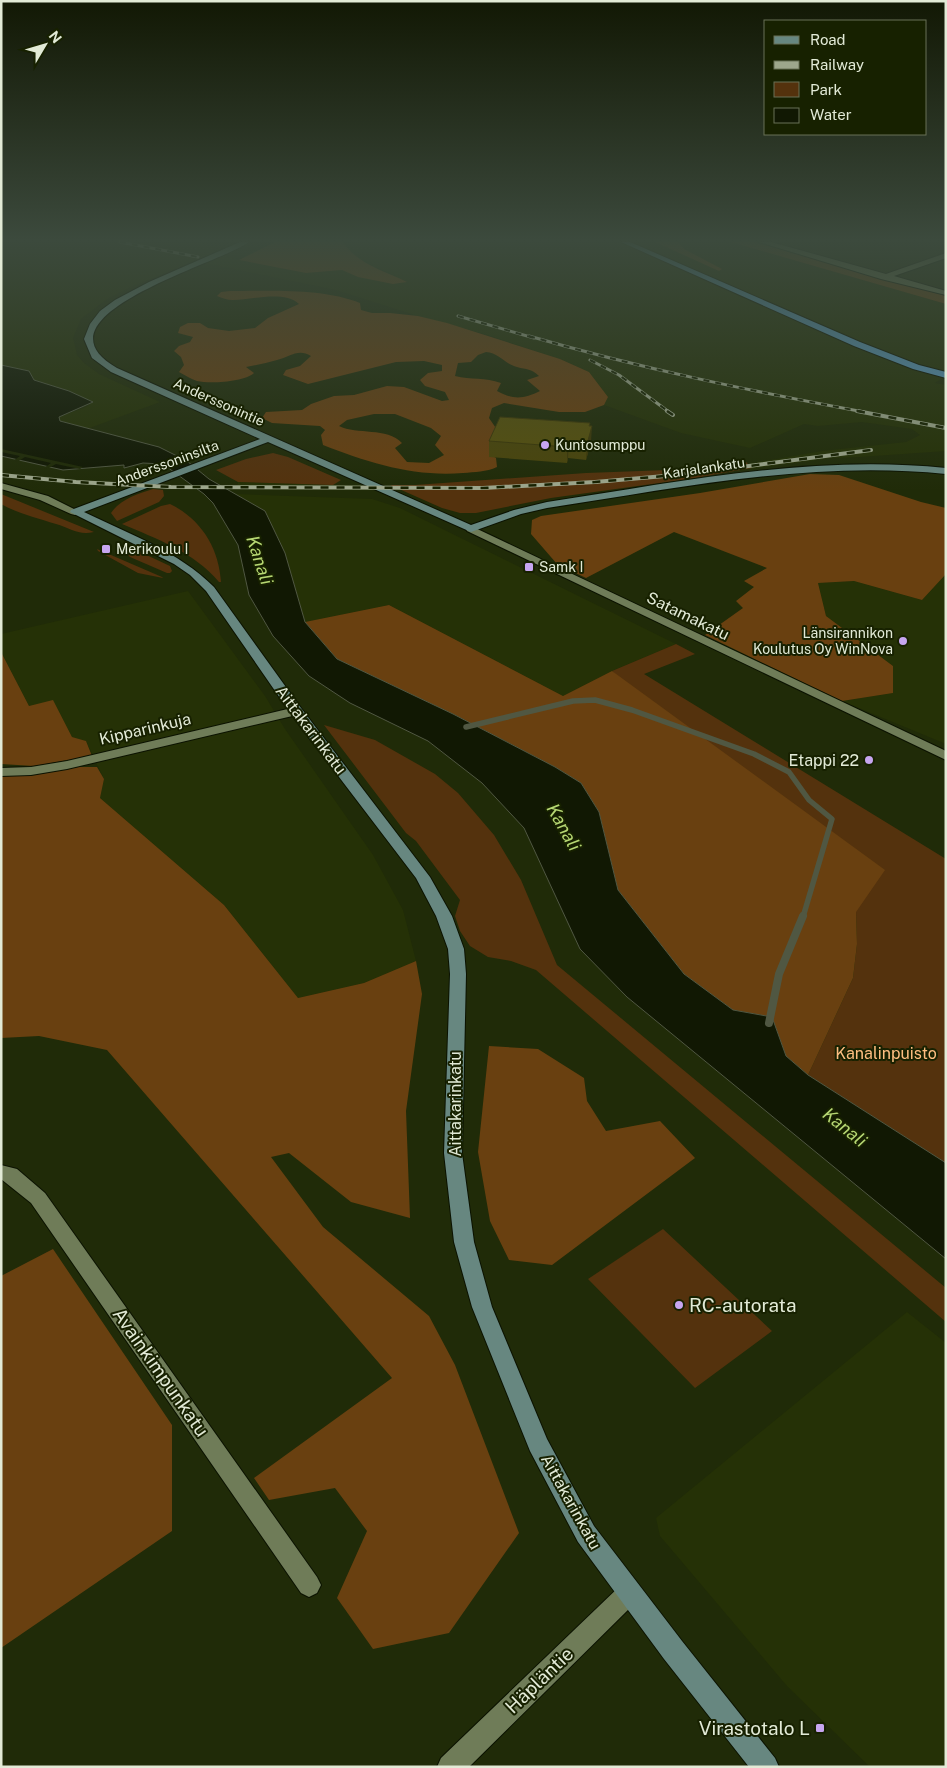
<svg xmlns="http://www.w3.org/2000/svg" width="947" height="1768" viewBox="0 0 947 1768" font-family="'Public Sans',sans-serif">
<style>
.built{fill:#253106}
.green{fill:#54320d}
.forest{fill:#694010;fill-rule:evenodd}
.water{fill:#111803;stroke:#505742}
.pier{fill:#202b08}
.lines{fill:none;stroke-linecap:round;stroke-linejoin:round}
.stream-far1{stroke:#505742;stroke-width:5.5}
.stream{stroke:#505742;stroke-width:8}
.minor-casing{stroke:#0b1200;stroke-width:2}
.tertiary-casing{stroke:#0b1200;stroke-width:2}
.secondary-casing{stroke:#0b1200;stroke-width:2}
.trunk-casing{stroke:#0b1200;stroke-width:2}
.minor{fill:#6f7c58;fill-rule:evenodd}
.tertiary{fill:#6f7c58;fill-rule:evenodd}
.secondary{fill:#678780;fill-rule:evenodd}
.trunk{fill:#5a99c2;fill-rule:evenodd}
.rail-far1-casing{stroke:#9da68c;stroke-width:3}
.rail-casing{stroke:#9da68c;stroke-width:4}
.rail-far1{stroke:#172100;stroke-width:2;stroke-dasharray:6;stroke-linecap:butt}
.rail{stroke:#172100;stroke-width:2.5;stroke-dasharray:8;stroke-linecap:butt}
.wall{fill:#4a450b}
.shaded-wall{fill:#3c3809}
.building{fill:#56500d;stroke:#3c3809}
.poi-dot{fill:#c7a6f0;stroke:#172100;stroke-width:2}
.labels{text-anchor:middle;dominant-baseline:central;stroke-width:4;stroke-linejoin:round;paint-order:stroke}
.far-street-label{font-size:14px;fill:#e2ead6;stroke:#172100}
.far-poi-label{font-size:14px;fill:#e2ead6;stroke:#172100;text-anchor:start}
.street-label{font-size:16px;fill:#e2ead6;stroke:#172100}
.poi-label{font-size:16px;fill:#e2ead6;stroke:#172100;text-anchor:end}
.park-label{font-size:16px;fill:#febe80;stroke:#172100}
.water-label{font-size:18px;font-style:italic;fill:#b6d772;stroke:#172100}
.near-poi-label{font-size:19px;fill:#e2ead6;stroke:#172100;text-anchor:start}
.near-street-label{font-size:19px;fill:#e2ead6;stroke:#172100}
</style>
<rect width="100%" height="100%" fill="#202b08"/>
<path class="built" d="M 1,242 L 201,242 L 215,248 L 213,253 L 239,260 L 306,273 L 342,270 L 358,277 L 396,276 L 366,263 L 351,252 L 343,242 L 731,242 L 946,304 L 946,376 L 935,383 L 946,385 L 946,451 L 860,457 L 831,458 L 689,477 L 401,490 L 237,489 L 238,482 L 410,487 L 472,486 L 742,465 L 822,451 L 906,442 L 920,435 L 912,429 L 862,422 L 818,426 L 804,424 L 750,448 L 681,433 L 604,405 L 608,397 L 589,372 L 560,359 L 484,334 L 418,316 L 336,290 L 195,261 L 133,286 L 107,299 L 81,319 L 73,338 L 77,355 L 84,363 L 99,374 L 160,402 L 87,429 L 60,421 L 59,417 L 86,407 L 92,402 L 69,391 L 34,380 L 28,371 L 1,365 Z
M 235,494 L 372,499 L 400,508 L 676,644 L 612,671 L 563,696 L 389,605 L 305,622 L 285,553 L 265,511 Z
M 946,574 L 946,744 L 842,701 L 893,693 L 893,666 L 826,616 L 818,583 L 854,581 L 922,600 Z
M 188,591 L 265,696 L 285,729 L 373,855 L 403,910 L 416,961 L 364,983 L 298,998 L 224,905 L 100,798 L 104,779 L 86,741 L 72,737 L 53,701 L 29,706 L 1,652 L 1,634 Z
M 907,1312 L 946,1343 L 946,1767 L 870,1767 L 787,1686 L 660,1536 L 656,1518 Z"/>
<path class="green" d="M 273,453 L 288,457 L 341,480 L 333,485 L 238,482 L 216,470 L 246,459 Z
M 746,462 L 752,468 L 688,479 L 551,498 L 476,513 L 460,513 L 442,508 L 390,485 L 415,485 L 586,473 L 668,470 Z
M 153,489 L 163,490 L 164,496 L 159,502 L 117,521 L 111,513 C 120,499 138,494 153,489 Z
M 1,494 L 94,532 C 79,536 70,528 56,524 C 37,518 19,514 1,504 Z
M 170,504 C 201,519 219,548 221,582 L 219,582 C 194,552 157,539 122,524 L 161,506 Z
M 97,549 L 162,577 L 163,578 L 138,573 L 98,551 Z
M 125,552 L 140,552 L 170,566 L 172,571 L 170,573 L 167,573 L 130,557 Z
M 676,644 L 695,654 L 644,674 L 946,859 L 946,1163 L 808,1075 L 853,978 L 857,944 L 856,912 L 612,671 Z
M 324,725 L 375,740 L 435,774 L 458,793 L 494,835 L 521,880 L 557,965 L 946,1288 L 946,1322 L 536,970 L 511,961 L 488,957 L 470,946 L 460,931 L 455,916 L 460,900 L 416,841 L 406,833 Z
M 663,1229 L 772,1331 L 695,1388 L 588,1279 Z"/>
<path class="forest" d="M 275,242 L 343,242 C 357,264 385,271 407,282 L 393,284 L 358,277 L 342,270 L 306,273 L 239,260 Z
M 655,242 L 678,242 L 684,249 L 722,269 L 719,271 Z
M 731,242 L 754,242 L 946,296 L 946,304 Z
M 230,291 C 270,291 323,288 360,303 L 361,310 L 372,313 L 390,313 L 418,316 L 447,323 L 560,359 L 589,372 L 608,397 L 604,405 L 585,412 L 559,412 L 504,403 L 492,408 L 489,418 L 500,434 L 491,455 L 496,458 L 497,467 C 486,472 475,472 463,473 C 414,477 369,463 323,445 L 321,435 L 325,430 L 320,426 L 272,423 L 262,418 L 266,412 L 302,410 L 311,404 L 334,396 L 354,395 L 387,386 L 404,387 L 442,401 L 449,400 L 445,392 L 425,386 L 420,380 L 428,373 L 442,371 L 442,365 L 424,361 L 396,362 L 308,384 L 283,375 L 286,370 L 300,366 L 311,356 C 298,348 290,357 277,360 C 267,363 257,365 246,367 L 254,373 C 244,382 210,384 197,381 C 191,379 185,375 179,372 L 184,365 L 181,357 L 174,351 L 179,346 L 190,342 L 193,337 L 178,333 L 180,327 L 188,323 L 200,323 L 208,328 L 229,331 L 255,328 L 268,318 L 299,304 C 284,290 251,300 233,300 C 227,300 222,298 217,296 L 221,292 ZM 486,352 C 499,353 505,364 517,367 C 527,370 531,368 539,376 L 527,380 L 540,391 C 524,399 513,400 497,391 L 501,383 C 485,377 471,380 455,376 L 458,363 L 471,362 L 478,355 ZM 374,414 L 395,414 L 431,428 L 441,436 L 435,445 L 444,455 L 429,463 L 407,462 L 395,448 L 402,443 C 387,427 357,435 339,426 L 347,420 Z
M 810,474 L 839,475 L 921,502 L 946,508 L 946,574 L 922,600 L 854,581 L 818,583 L 826,616 L 893,666 L 893,693 L 842,701 L 705,635 L 743,608 L 736,601 L 754,587 L 744,581 L 767,568 L 674,532 L 586,578 L 557,564 L 531,534 L 532,520 L 541,516 L 700,493 Z
M 389,605 L 563,696 L 612,671 L 885,870 L 856,912 L 857,944 L 853,978 L 808,1075 L 786,1056 L 772,1017 L 733,1010 L 684,974 L 618,890 L 599,812 L 581,783 L 555,767 L 453,714 L 337,659 L 305,622 Z
M 1,652 L 29,706 L 53,700 L 72,737 L 86,741 L 92,756 L 34,766 L 1,764 Z
M 78,767 L 97,767 L 104,779 L 100,798 L 224,905 L 298,998 L 364,983 L 416,961 L 422,994 L 406,1111 L 410,1218 L 351,1202 L 289,1153 L 271,1157 L 323,1227 L 429,1316 L 455,1365 L 519,1533 L 449,1633 L 373,1649 L 337,1598 L 367,1531 L 335,1488 L 269,1500 L 254,1478 L 392,1378 L 107,1050 L 39,1036 L 1,1038 L 1,776 L 28,776 Z
M 489,1046 L 538,1049 L 584,1078 L 587,1101 L 606,1131 L 660,1121 L 695,1158 L 552,1265 L 509,1260 L 490,1221 L 478,1152 Z
M 53,1249 L 172,1425 L 172,1531 L 1,1648 L 1,1276 Z"/>
<path class="water" d="M 1,365 L 29,371 L 34,380 L 69,391 L 93,402 L 59,417 L 60,421 L 159,447 L 187,461 L 209,479 L 265,511 L 285,553 L 305,622 L 337,659 L 453,714 L 555,767 L 581,783 L 599,812 L 618,890 L 684,974 L 733,1010 L 772,1017 L 786,1056 L 808,1075 L 946,1163 L 946,1259 L 627,997 L 580,949 L 524,828 L 482,783 L 428,741 L 350,703 L 309,676 L 273,636 L 249,595 L 238,545 L 213,503 L 204,494 L 163,464 L 143,463 L 124,468 L 124,465 L 63,470 L 1,456 Z"/>
<path class="pier" d="M 1,449 L 83,467 L 80,469 L 56,464 L 47,469 L 44,468 L 51,463 L 25,457 L 17,462 L 13,461 L 20,456 L 1,452 Z"/>
<g class="lines">
<path class="stream-far1" d="M 466,727 L 573,701 L 595,700 L 632,710 L 754,754 L 789,772 L 809,800 L 832,819 L 803,917"/>
<path class="stream" d="M 769,1023 L 779,974 L 803,916"/>
<g class="minor-casing">
<path id="minor" d="M 759,242 L 771,242 L 886,274 L 946,253 L 946,258 L 894,276 L 946,291 L 946,295 L 881,279 Z
M 296,707 L 302,711 L 301,714 L 67,769 L 31,775 L 1,776 L 1,768 L 31,767 L 67,761 Z
M 1,1165 L 17,1169 L 45,1193 L 317,1577 L 321,1585 L 317,1593 L 309,1597 L 301,1593 L 31,1203 L 1,1179 Z"/>
</g>
<g class="tertiary-casing">
<path id="tertiary" d="M 1,483 L 48,496 L 80,512 L 75,515 L 71,514 L 40,500 L 1,489 Z
M 471,526 L 946,751 L 946,760 L 467,531 L 466,529 Z
M 629,1581 L 637,1585 L 641,1593 L 637,1601 L 469,1767 L 437,1767 L 441,1758 L 621,1585 Z"/>
</g>
<g class="secondary-casing">
<path id="secondary" d="M 240,242 L 249,242 C 222,263 26,316 117,368 L 471,525 L 514,510 L 547,502 C 679,482 812,454 946,468 L 946,474 C 812,460 679,488 547,508 L 521,514 L 471,532 L 268,442 L 84,512 C 129,534 178,551 214,587 L 301,708 L 430,877 L 452,916 L 464,949 L 466,974 L 462,1153 L 474,1242 L 492,1307 L 547,1439 L 594,1526 L 682,1641 L 775,1758 L 779,1767 L 749,1767 L 664,1659 L 578,1542 L 530,1451 L 472,1307 L 454,1242 L 444,1153 L 450,974 L 448,949 L 436,916 L 416,878 L 291,714 L 206,591 L 190,575 L 174,564 L 70,512 L 71,510 L 260,439 L 111,372 L 92,358 L 84,339 L 90,324 L 100,311 L 115,300 L 149,282 Z"/>
</g>
<g class="trunk-casing">
<path id="trunk" d="M 621,242 L 630,242 L 860,342 L 919,365 L 946,372 L 946,378 L 913,369 L 854,346 Z"/>
</g>
<use href="#minor" class="minor"/>
<use href="#tertiary" class="tertiary"/>
<use href="#secondary" class="secondary"/>
<use href="#trunk" class="trunk"/>
<g class="rail-far1-casing">
<path id="rail-far1" d="M 120,242 L 198,257
M 458,316 L 534,338
M 529,336 C 639,368 751,391 864,412
M 590,360 L 619,375 L 669,412"/>
</g>
<g class="rail-casing">
<path id="rail" d="M 667,411 L 673,415
M 857,411 L 946,428
M 1,475 L 76,482 L 171,487 L 483,488 L 595,482 L 688,474 L 871,450"/>
</g>
<use href="#rail-far1" class="rail-far1"/>
<use href="#rail" class="rail"/>
</g>
<path class="wall" d="M 590,423 L 591,442 L 586,460 L 568,458 L 567,463 L 489,457 L 489,441 Z"/>
<path class="shaded-wall" d="M 590,423 L 590,434 L 592,426 L 591,442 L 586,460 L 587,444 Z
M 569,442 L 568,458 L 567,463 L 567,447 Z"/>
<path class="building" d="M 500,417 L 590,423 L 589,426 L 592,426 L 587,444 L 569,442 L 567,447 L 489,441 Z"/>
<linearGradient id="sky" x2="0" y2="1"><stop stop-color="#121804"/><stop offset="0.49" stop-color="#3c4a3d"/><stop offset="1" stop-color="#3c4a3d" stop-opacity="0"/></linearGradient>
<rect width="947" height="490" fill="url(#sky)"/>
<g class="poi-dot">
<circle cx="545" cy="445" r="5"/>
<rect x="101" y="544" width="10" height="10" rx="2.5"/>
<rect x="524" y="562" width="10" height="10" rx="2.5"/>
<circle cx="903" cy="641" r="5"/>
<circle cx="869" cy="760" r="5"/>
<circle cx="679" cy="1305" r="5"/>
<rect x="815" y="1723" width="10" height="10" rx="2.5"/>
</g>
<g class="labels">
<g class="far-street-label">
<text transform="translate(219 402) rotate(24)">Anderssonintie</text>
<text transform="translate(167 463) rotate(-20)">Anderssoninsilta</text>
<text transform="translate(704 468) rotate(-8)">Karjalankatu</text>
</g>
<g class="far-poi-label">
<text x="555" y="445">Kuntosumppu</text>
<text x="116" y="549">Merikoulu I</text>
<text x="539" y="567">Samk I</text>
<text x="893" y="633" text-anchor="end">Länsirannikon<tspan x="893" dy="16">Koulutus Oy WinNova</tspan></text>
</g>
<g class="street-label">
<text transform="translate(688 616) rotate(26)">Satamakatu</text>
<text transform="translate(145 729) rotate(-13)">Kipparinkuja</text>
<text transform="translate(311 730) rotate(53)">Aittakarinkatu</text>
<text transform="translate(455 1104) rotate(-90)">Aittakarinkatu</text>
<text transform="translate(571 1502) rotate(61)">Aittakarinkatu</text>
</g>
<g class="poi-label">
<text x="859" y="760">Etappi 22</text>
</g>
<g class="park-label">
<text x="886" y="1053">Kanalinpuisto</text>
</g>
<g class="water-label">
<text transform="translate(260 560) rotate(72)">Kanali</text>
<text transform="translate(564 827) rotate(61)">Kanali</text>
<text transform="translate(845 1127) rotate(39)">Kanali</text>
</g>
<g class="near-poi-label">
<text x="689" y="1305">RC-autorata</text>
<text x="810" y="1728" text-anchor="end">Virastotalo L</text>
</g>
<g class="near-street-label">
<text transform="translate(161 1372) rotate(55)">Avainkimpunkatu</text>
<text transform="translate(539 1680) rotate(-44)">Häpläntie</text>
</g>
</g>
<rect width="947" height="1768" fill="none" stroke="#e2ead6" stroke-width="5"/>
<rect x="764" y="20" width="162" height="115" fill="#172100" stroke="#687156"/>
<rect x="774" y="36" width="25" height="8" fill="#678780" stroke="#687156"/>
<text x="810" y="45" font-size="15" fill="#e2ead6">Road</text>
<rect x="774" y="61" width="25" height="8" fill="#9da68c" stroke="#687156"/>
<text x="810" y="70" font-size="15" fill="#e2ead6">Railway</text>
<rect x="774" y="82" width="25" height="15" fill="#54320d" stroke="#687156"/>
<text x="810" y="95" font-size="15" fill="#e2ead6">Park</text>
<rect x="774" y="108" width="25" height="15" fill="#111803" stroke="#687156"/>
<text x="810" y="120" font-size="15" fill="#e2ead6">Water</text>
<g transform="translate(45 45) rotate(52)" stroke="#172100" stroke-width="4" paint-order="stroke">
<path d="M0-4L9 19L0 12L-9 19Z" fill="#e2ead6"/>
<text y="-8" font-size="14" font-weight="bold" text-anchor="middle" fill="#e2ead6">N</text>
</g>
</svg>
